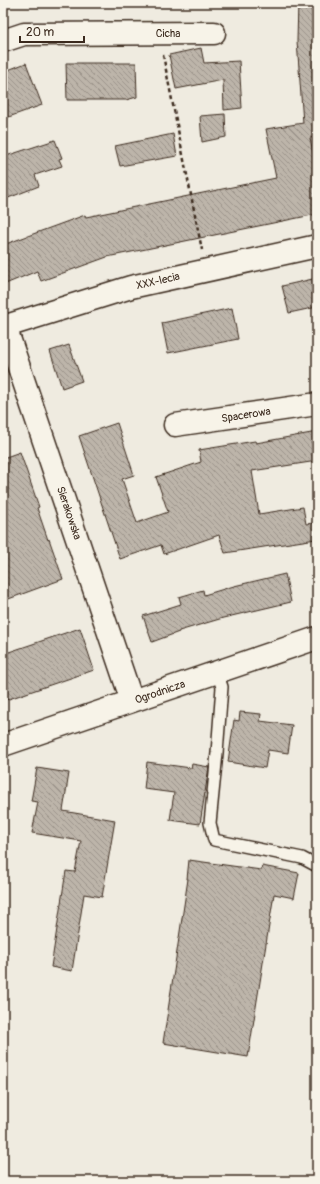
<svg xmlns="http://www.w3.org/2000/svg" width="320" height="1184" viewBox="0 0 320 1184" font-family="Pangolin,sans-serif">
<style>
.building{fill:url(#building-back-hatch);stroke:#3b2a1e}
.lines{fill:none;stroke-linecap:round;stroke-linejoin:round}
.service-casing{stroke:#3b2a1e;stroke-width:14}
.minor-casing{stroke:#3b2a1e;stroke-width:25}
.path{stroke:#3b2a1e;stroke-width:2.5;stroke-dasharray:4 3;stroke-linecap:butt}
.service{stroke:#f7f3e8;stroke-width:11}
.minor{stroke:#f7f3e8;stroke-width:22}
.labels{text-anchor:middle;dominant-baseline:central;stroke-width:3.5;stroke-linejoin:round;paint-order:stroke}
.street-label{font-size:11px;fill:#3b2a1e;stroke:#f7f3e8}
</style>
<defs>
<pattern id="building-back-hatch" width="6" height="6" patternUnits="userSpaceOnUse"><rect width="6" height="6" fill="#bdb5aa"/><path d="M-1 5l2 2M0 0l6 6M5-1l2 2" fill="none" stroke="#9b938a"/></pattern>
</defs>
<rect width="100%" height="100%" fill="#efebe0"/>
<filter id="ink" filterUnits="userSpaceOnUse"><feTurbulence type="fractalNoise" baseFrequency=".025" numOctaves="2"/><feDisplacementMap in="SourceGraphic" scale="8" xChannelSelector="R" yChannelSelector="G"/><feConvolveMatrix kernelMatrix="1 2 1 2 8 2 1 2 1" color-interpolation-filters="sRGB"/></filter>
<g filter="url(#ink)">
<path class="building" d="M 298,3 L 317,3 L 317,137 L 310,138 L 317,172 L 317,214 L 107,257 L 41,281 L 37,271 L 3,285 L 3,245 L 85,215 L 86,217 L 276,178 L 266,129 L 303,123 L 297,41 Z
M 201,48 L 204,63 L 239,61 L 242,108 L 224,110 L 223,80 L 176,89 L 169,55 Z
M 26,63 L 42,105 L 3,119 L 3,72 Z
M 66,63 L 136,63 L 137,97 L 126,100 L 67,100 Z
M 225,114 L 226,137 L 202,142 L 200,116 Z
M 173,134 L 177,156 L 120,166 L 115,146 Z
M 55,140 L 62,158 L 59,159 L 62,166 L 35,175 L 39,186 L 3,200 L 3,157 Z
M 317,278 L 317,307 L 289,313 L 282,286 Z
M 232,308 L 238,339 L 168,353 L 162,323 Z
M 69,345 L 82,381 L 62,388 L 50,351 Z
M 117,423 L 134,475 L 122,479 L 137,523 L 168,512 L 156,477 L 201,462 L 199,450 L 255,441 L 256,443 L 317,432 L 317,461 L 252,471 L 259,514 L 303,507 L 306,524 L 314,523 L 316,539 L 225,553 L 219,535 L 164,554 L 161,545 L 120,559 L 79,436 Z
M 20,452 L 39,507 L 37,508 L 48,540 L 49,539 L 63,579 L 3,601 L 3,458 Z
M 285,574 L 291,602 L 223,618 L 179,631 L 179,632 L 152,642 L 143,616 L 181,604 L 179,597 L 203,590 L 204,595 L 234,586 Z
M 80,628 L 94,670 L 3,701 L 3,654 Z
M 240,712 L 261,714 L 260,721 L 292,725 L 288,753 L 268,750 L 265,768 L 228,762 L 234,720 L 239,721 Z
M 147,762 L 191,768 L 192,764 L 209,767 L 200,824 L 170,820 L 174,793 L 144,789 Z
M 37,768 L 69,773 L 63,811 L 115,820 L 102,897 L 84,894 L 72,971 L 51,967 L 66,871 L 75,872 L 81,841 L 32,833 L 38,802 L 31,801 Z
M 189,860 L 261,870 L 262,866 L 299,873 L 294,898 L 274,894 L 248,1057 L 163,1043 L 188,879 L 187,879 Z"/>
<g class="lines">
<g class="service-casing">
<path id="service" d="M 217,672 L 222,687 L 217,753 L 210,823 L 214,840 L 302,858 L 317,866"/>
</g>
<g class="minor-casing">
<path id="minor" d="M 3,41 L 24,34 L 214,33
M 5,326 L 132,701
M 3,327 L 131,287 L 317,246
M 175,425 L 317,404
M 3,745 L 317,638"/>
</g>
<path class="path" d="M 163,55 L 202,250"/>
<use href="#service" class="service"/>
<use href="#minor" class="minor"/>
</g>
</g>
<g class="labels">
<g class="street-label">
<text x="168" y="33">Cicha</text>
<text transform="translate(158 281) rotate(-13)">XXX-lecia</text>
<text transform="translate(246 415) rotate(-9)">Spacerowa</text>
<text transform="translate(69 513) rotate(71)">Sierakowska</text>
<text transform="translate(160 692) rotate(-19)">Ogrodnicza</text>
</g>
</g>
<rect width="320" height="1184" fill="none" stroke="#f7f3e8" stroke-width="16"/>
<rect x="8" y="8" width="304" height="1168" fill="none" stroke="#3b2a1e" stroke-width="1.5" filter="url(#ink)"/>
<path d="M20 36v6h64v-6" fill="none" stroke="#3b2a1e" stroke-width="2"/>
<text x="26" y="36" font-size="12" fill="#3b2a1e" stroke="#f7f3e8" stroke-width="3" paint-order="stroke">20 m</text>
</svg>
